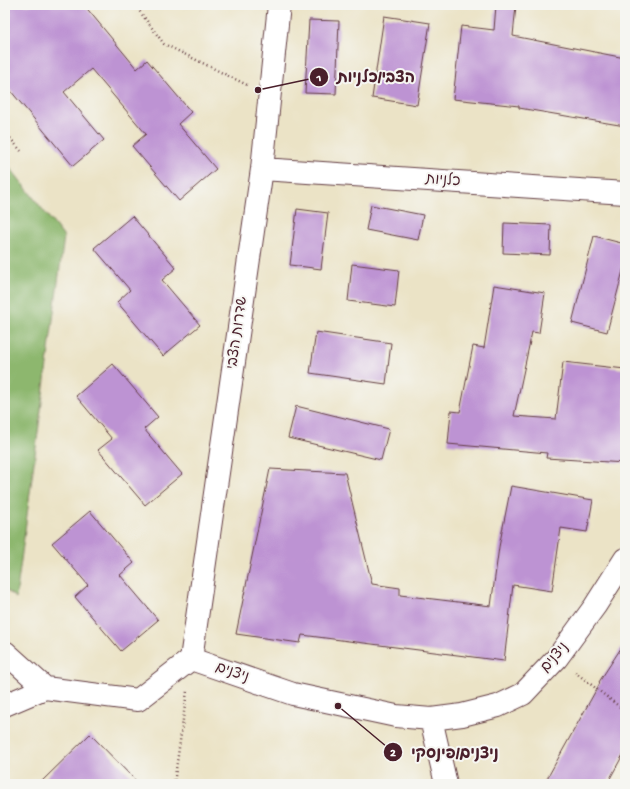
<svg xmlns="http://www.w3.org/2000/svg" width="630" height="789" viewBox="0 0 630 789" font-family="'Gochi Hand','Playpen Sans Hebrew',sans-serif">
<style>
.forest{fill:#8db76e;stroke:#6c6b4c}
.building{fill:#bd93d3}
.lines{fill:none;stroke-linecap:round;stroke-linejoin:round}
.minor-casing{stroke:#623c42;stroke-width:24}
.path{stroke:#623c42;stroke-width:2.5;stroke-dasharray:1 3;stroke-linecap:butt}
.minor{stroke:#fff;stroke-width:22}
.labels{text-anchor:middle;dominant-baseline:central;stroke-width:4;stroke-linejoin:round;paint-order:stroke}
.street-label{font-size:15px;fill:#4a1f2b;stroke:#f6f6f2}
.leader{fill:none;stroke:#4a1f2b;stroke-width:1.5}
.callout-dot{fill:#4a1f2b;stroke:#f6f6f2;stroke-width:1.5}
.mark-label{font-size:12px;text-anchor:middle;font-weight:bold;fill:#fff}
.callout-label{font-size:16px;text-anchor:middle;font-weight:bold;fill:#4a1f2b;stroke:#f6f6f2;stroke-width:4;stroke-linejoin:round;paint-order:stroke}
</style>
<rect width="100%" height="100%" fill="#f6f6f2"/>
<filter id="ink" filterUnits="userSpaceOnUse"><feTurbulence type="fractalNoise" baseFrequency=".025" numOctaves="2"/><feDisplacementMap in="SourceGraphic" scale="8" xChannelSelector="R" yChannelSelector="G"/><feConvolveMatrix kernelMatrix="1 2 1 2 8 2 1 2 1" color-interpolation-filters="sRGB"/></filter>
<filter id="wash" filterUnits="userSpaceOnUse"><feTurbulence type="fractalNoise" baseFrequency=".012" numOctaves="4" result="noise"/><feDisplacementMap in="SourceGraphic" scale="16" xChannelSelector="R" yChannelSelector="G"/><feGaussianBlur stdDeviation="0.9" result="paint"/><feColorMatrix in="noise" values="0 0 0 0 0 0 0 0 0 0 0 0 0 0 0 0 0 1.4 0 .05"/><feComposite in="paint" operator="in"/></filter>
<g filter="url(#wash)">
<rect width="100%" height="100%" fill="#ebe3c6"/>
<path class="forest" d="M 5,161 L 64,237 L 16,598 L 5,589 Z"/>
<g id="blocks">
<path class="building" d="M 5,5 L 84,5 L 137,69 L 147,60 L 191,112 L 178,124 L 216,169 L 179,201 L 132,146 L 146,134 L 91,69 L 64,92 L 104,140 L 73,166 L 5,84 Z
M 496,5 L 516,5 L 513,36 L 625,58 L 625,126 L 519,108 L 519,106 L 453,99 L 461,26 L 494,30 Z
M 384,16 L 430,23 L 417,105 L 372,98 Z
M 309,20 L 339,21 L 336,94 L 305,93 Z
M 371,205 L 423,215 L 418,240 L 366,230 Z
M 297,209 L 328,213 L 321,269 L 290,265 Z
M 132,216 L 176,268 L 162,280 L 200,325 L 163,356 L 117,302 L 130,290 L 94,248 Z
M 504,223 L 551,225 L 550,255 L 503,253 Z
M 594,236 L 625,244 L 625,263 L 607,332 L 572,323 Z
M 352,264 L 399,270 L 395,307 L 348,301 Z
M 494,285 L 545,293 L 539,333 L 532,332 L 514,416 L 556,419 L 563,362 L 625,369 L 625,463 L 546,458 L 547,453 L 448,444 L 451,411 L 460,412 L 473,346 L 484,348 Z
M 316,332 L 391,343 L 386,384 L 310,373 Z
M 113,364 L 158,417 L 144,429 L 182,474 L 145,505 L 98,450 L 112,439 L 76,396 Z
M 296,406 L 389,429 L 381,460 L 288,438 Z
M 270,469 L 345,473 L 372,584 L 400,588 L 400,595 L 491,606 L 499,547 L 511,486 L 593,500 L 587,532 L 561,528 L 552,591 L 513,585 L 504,661 L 302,635 L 300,643 L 236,634 Z
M 90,511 L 134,563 L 120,575 L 158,620 L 121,651 L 75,597 L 88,585 L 52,543 Z
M 625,642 L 625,751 L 607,784 L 544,784 L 600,683 L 599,682 Z
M 90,734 L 139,784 L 39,784 Z"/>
</g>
</g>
<g filter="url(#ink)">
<use href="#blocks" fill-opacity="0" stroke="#623c42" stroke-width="1"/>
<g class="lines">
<g class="minor-casing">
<path id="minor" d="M 262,169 L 625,193
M 5,652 L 45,688
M 191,659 L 262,169 L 279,5
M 191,659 L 293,694 L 396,716 L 431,719 L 462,715 L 498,706 L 523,694 L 557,658 L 595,606 L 625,559
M 5,705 L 45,688 L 138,700 L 191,659
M 431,719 L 446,784"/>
</g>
<path class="path" d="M 135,5 L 164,44 L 247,85
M 5,132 L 21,151
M 575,672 L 625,711
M 174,784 L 187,691"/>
<use href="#minor" class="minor"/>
</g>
</g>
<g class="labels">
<g class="street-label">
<text transform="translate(443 181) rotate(4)">כלניות</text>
<text transform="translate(238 333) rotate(-82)">שדרות הצבי</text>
<text transform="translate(555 658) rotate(-50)">ניצנים</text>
<text transform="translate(232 673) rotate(19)">ניצנים</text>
</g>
</g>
<path class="leader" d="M258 90L319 77M338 706L393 752"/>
<g class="callout-dot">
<circle cx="258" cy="90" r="4"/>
<circle cx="338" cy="706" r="4"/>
<circle cx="319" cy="77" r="10"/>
<circle cx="393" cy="752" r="10"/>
</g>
<g class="mark-label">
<text x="319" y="81">1</text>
<text x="393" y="756">2</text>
</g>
<g class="callout-label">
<text x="376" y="82">הצבי/כלניות</text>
<text x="455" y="758">ניצנים/פינסקי</text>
</g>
<rect width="630" height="789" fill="none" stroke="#f6f6f2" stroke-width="20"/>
</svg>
